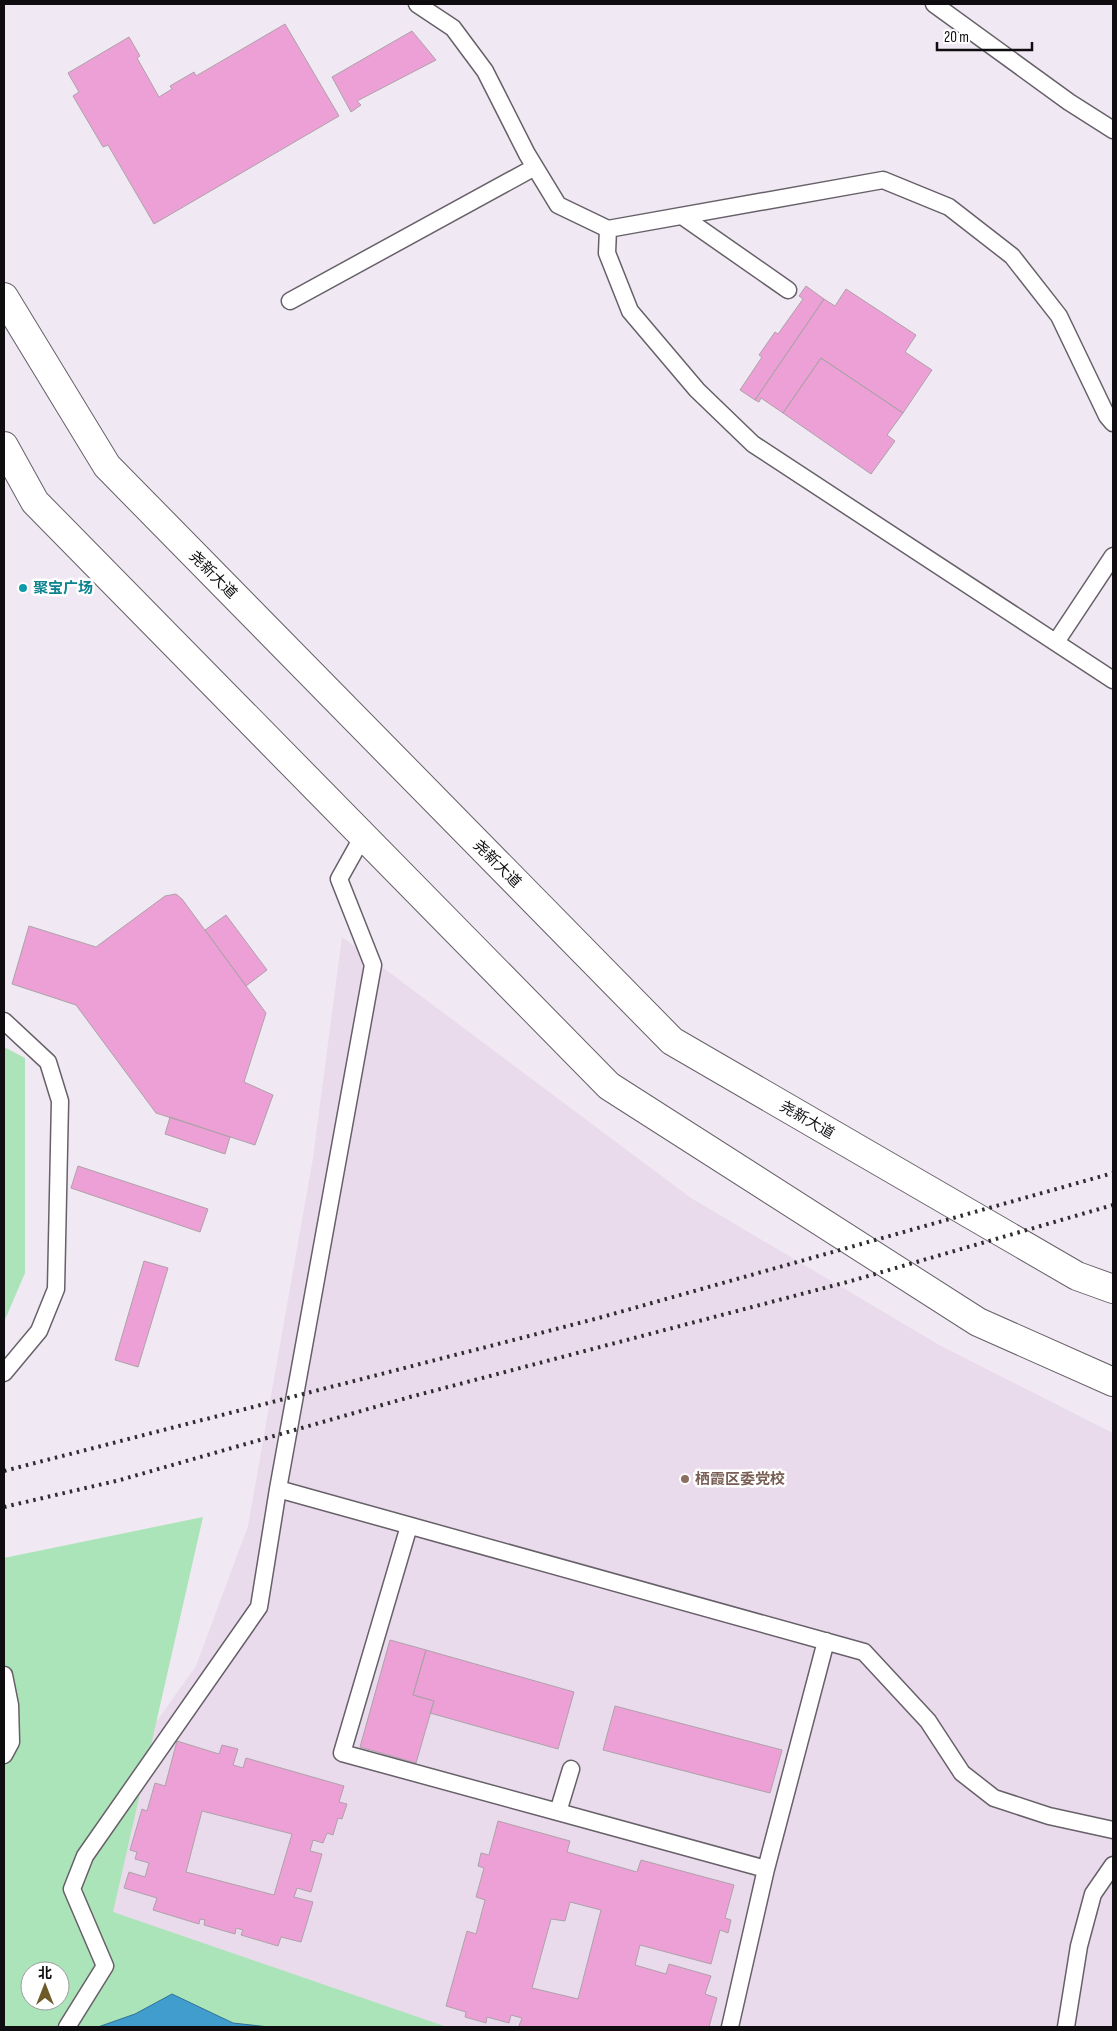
<svg xmlns="http://www.w3.org/2000/svg" width="1117" height="2031" viewBox="0 0 1117 2031" font-family="'Sofia Sans Condensed','Noto Sans SC',sans-serif">
<style>
.built{fill:#e9dbec;fill-rule:evenodd}
.green{fill:#abe4b8;fill-rule:evenodd}
.water{fill:#409dcd;stroke:#327295}
.building{fill:#eda0d5;stroke:#ada2a9;fill-rule:evenodd}
.lines{fill:none;stroke-linecap:round;stroke-linejoin:round}
.lane-casing{stroke:#676069;stroke-width:19}
.primary-casing{stroke:#676069;stroke-width:30}
.lane{stroke:#fff;stroke-width:16}
.primary{stroke:#fff;stroke-width:28}
.rail{stroke:#302d31;stroke-width:4;stroke-dasharray:2.5 5;stroke-linecap:butt}
.culture-dot{fill:#0f9aa8;stroke:#fff;stroke-width:2}
.education-dot{fill:#8d6e63;stroke:#fff;stroke-width:2}
.labels{text-anchor:middle;dominant-baseline:central;stroke-width:5;stroke-linejoin:round;paint-order:stroke}
.street-label{font-size:15px;fill:#100d11;stroke:#fff}
.culture-label{font-size:15px;font-weight:bold;fill:#0d838f;stroke:#fff;text-anchor:start}
.education-label{font-size:15px;font-weight:bold;fill:#785e54;stroke:#fff;text-anchor:start}
</style>
<rect width="100%" height="100%" fill="#f0e8f2"/>
<path class="built" d="M 342,937 L 691,1198 L 941,1346 L 1113,1433 L 1113,2027 L 4,2027 L 4,1987 L 46,1877 L 196,1666 L 248,1526 L 313,1158 ZM 30,1971 L 60,1971 L 60,2001 L 30,2001 Z"/>
<path class="green" d="M 4,1047 L 25,1058 L 25,1273 L 4,1322 Z
M 203,1517 L 113,1912 L 447,2027 L 4,2027 L 4,1558 ZM 30,1971 L 60,1971 L 60,2001 L 30,2001 Z"/>
<path class="water" d="M 172,1994 L 233,2023 L 269,2027 L 98,2027 L 135,2014 Z"/>
<path class="building" d="M 285,24 L 339,116 L 154,224 L 108,145 L 103,147 L 73,96 L 79,92 L 68,73 L 129,37 L 140,56 L 137,58 L 159,97 L 172,89 L 170,86 L 194,72 L 196,76 Z
M 412,31 L 436,60 L 357,101 L 361,105 L 351,112 L 332,77 Z
M 806,286 L 824,299 L 755,400 L 740,390 L 762,357 L 759,355 L 775,332 L 778,334 L 803,299 L 799,296 Z
M 846,289 L 916,335 L 905,352 L 932,370 L 903,413 L 821,358 L 783,413 L 761,398 L 759,402 L 755,400 L 824,299 L 835,306 Z
M 821,358 L 903,413 L 887,435 L 895,441 L 871,474 L 783,413 Z
M 176,894 L 182,899 L 266,1013 L 244,1082 L 273,1095 L 255,1145 L 156,1113 L 76,1005 L 12,984 L 29,926 L 96,947 L 165,896 Z
M 226,915 L 267,970 L 246,986 L 205,930 Z
M 170,1117 L 230,1137 L 225,1154 L 165,1134 Z
M 78,1166 L 208,1209 L 200,1232 L 71,1188 Z
M 144,1261 L 168,1268 L 138,1367 L 115,1360 Z
M 390,1640 L 426,1650 L 413,1695 L 434,1701 L 416,1763 L 360,1747 Z
M 426,1650 L 574,1692 L 558,1749 L 430,1713 L 434,1701 L 413,1695 Z
M 615,1706 L 782,1750 L 770,1793 L 603,1750 Z
M 177,1741 L 219,1754 L 222,1745 L 238,1749 L 233,1765 L 243,1768 L 246,1758 L 344,1786 L 339,1802 L 347,1804 L 342,1819 L 338,1818 L 333,1835 L 327,1833 L 323,1843 L 313,1840 L 310,1851 L 322,1854 L 311,1892 L 297,1888 L 294,1897 L 313,1902 L 301,1942 L 281,1937 L 278,1946 L 241,1935 L 243,1930 L 236,1928 L 235,1934 L 204,1925 L 205,1920 L 200,1919 L 199,1924 L 153,1910 L 157,1898 L 124,1888 L 129,1872 L 145,1877 L 149,1863 L 135,1859 L 137,1852 L 130,1850 L 142,1809 L 147,1811 L 155,1783 L 165,1786 ZM 202,1811 L 292,1834 L 274,1895 L 186,1872 Z
M 498,1821 L 570,1841 L 567,1852 L 637,1872 L 641,1860 L 734,1885 L 725,1918 L 731,1920 L 728,1933 L 720,1930 L 711,1964 L 640,1945 L 635,1965 L 666,1974 L 669,1964 L 711,1976 L 705,1994 L 717,1998 L 709,2027 L 525,2027 L 519,2026 L 522,2018 L 511,2015 L 509,2023 L 487,2017 L 486,2023 L 465,2017 L 466,2012 L 446,2006 L 467,1931 L 476,1934 L 485,1900 L 476,1897 L 484,1868 L 478,1866 L 481,1853 L 489,1855 ZM 570,1902 L 601,1910 L 578,1999 L 532,1988 L 551,1919 L 565,1921 Z"/>
<g class="lines">
<g class="lane-casing">
<path id="lane" d="M 417,4 L 453,28 L 485,71 L 527,154 L 558,205 L 608,229 L 607,253 L 630,311 L 697,390 L 753,444 L 1113,680
M 934,4 L 1069,102 L 1113,130
M 682,216 L 788,290
M 608,229 L 883,180 L 949,207 L 1012,256 L 1059,316 L 1107,416 L 1113,423
M 290,301 L 535,167
M 1056,642 L 1113,556
M 4,1021 L 48,1062 L 60,1101 L 56,1289 L 39,1331 L 4,1373
M 278,1489 L 864,1652 L 928,1721 L 962,1773 L 994,1798 L 1049,1816 L 1113,1830
M 409,1526 L 342,1753 L 558,1812
M 4,1675 L 10,1705 L 11,1742 L 4,1755
M 571,1769 L 558,1812 L 766,1869 L 730,2027
M 766,1869 L 826,1641
M 67,2027 L 105,1966 L 72,1889 L 85,1856 L 259,1607 L 278,1489 L 373,965 L 339,879 L 363,836
M 1066,2027 L 1079,1946 L 1093,1894 L 1113,1865"/>
</g>
<g class="primary-casing">
<path id="primary" d="M 4,297 L 107,466 L 672,1041 L 1077,1276 L 1113,1289
M 4,446 L 35,502 L 609,1086 L 978,1322 L 1113,1382"/>
</g>
<use href="#lane" class="lane"/>
<use href="#primary" class="primary"/>
<path class="rail" d="M 4,1471 L 595,1319 L 1113,1173
M 4,1507 L 120,1480 L 410,1397 L 851,1281 L 1113,1205"/>
</g>
<circle class="culture-dot" cx="23" cy="588" r="5"/>
<circle class="education-dot" cx="685" cy="1479" r="5"/>
<g class="labels">
<g class="street-label">
<text transform="translate(213 575) rotate(45)">尧新大道</text>
<text transform="translate(497 864) rotate(45)">尧新大道</text>
<text transform="translate(807 1120) rotate(30)">尧新大道</text>
</g>
<g class="culture-label">
<text x="33" y="588">聚宝广场</text>
</g>
<g class="education-label">
<text x="695" y="1479">栖霞区委党校</text>
</g>
</g>
<rect width="1117" height="2031" fill="none" stroke="#100d11" stroke-width="10"/>
<g transform="translate(45 1986)"><circle r="24" fill="#ffffff" stroke="#9f9ea0"/>
<path d="M0-4L9 19L0 12L-9 19Z" fill="#6f5b2a"/>
<text y="-8" font-size="14" font-weight="bold" text-anchor="middle" fill="#100d11">北</text>
</g>
<path d="M937 42v8h95v-8" fill="none" stroke="#100d11" stroke-width="2.5"/>
<text x="944" y="42" font-size="15" fill="#100d11" stroke="#ffffff" stroke-width="4" paint-order="stroke">20 m</text>
</svg>
